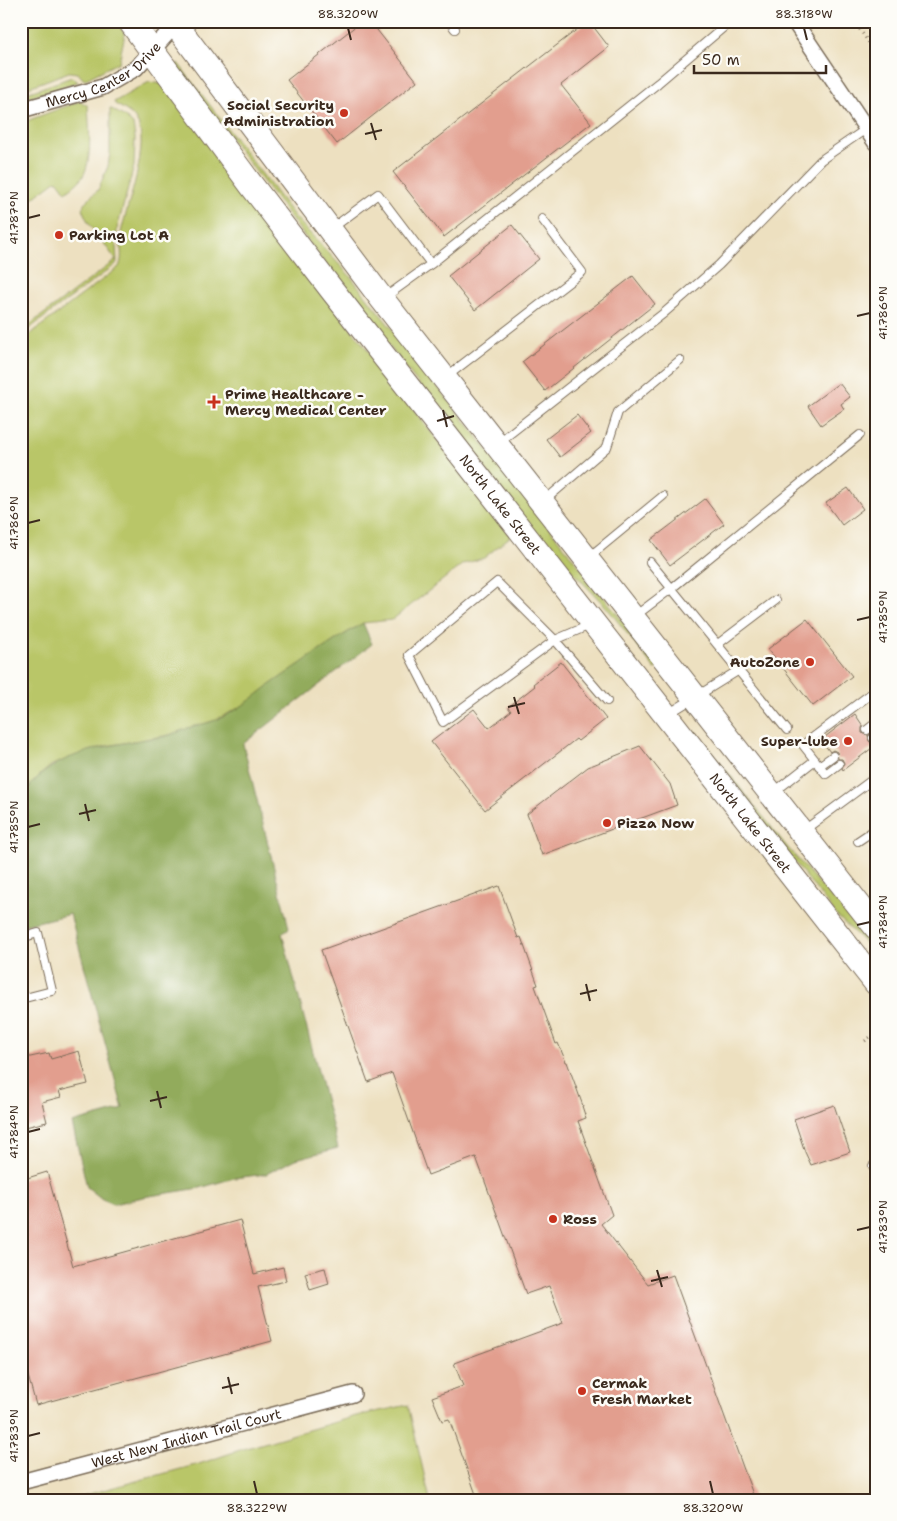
<svg xmlns="http://www.w3.org/2000/svg" width="897" height="1521" viewBox="0 0 897 1521" font-family="'Shantell Sans',sans-serif">
<style>
.green{fill:#b9c668;stroke:#7a7843}
.forest{fill:#92ab5c;stroke:#666a3d}
.building{fill:#e29e8e}
.lines{fill:none;stroke-linecap:round;stroke-linejoin:round}
.lane-casing{stroke:#796a57;stroke-width:10}
.street-casing{stroke:#796a57;stroke-width:18}
.primary-casing{stroke:#796a57;stroke-width:26}
.path{stroke:#796a57;stroke-width:3;stroke-dasharray:1 4;stroke-linecap:butt}
.lane{stroke:#fff;stroke-width:8}
.street{stroke:#fff;stroke-width:15}
.primary{stroke:#fff;stroke-width:24}
.ticks{fill:none;stroke:#3b2a1e;stroke-width:2}
.poi-dot{fill:#c8321e;stroke:#fdfcf7;stroke-width:2}
.labels{text-anchor:middle;dominant-baseline:central;stroke-width:5;stroke-linejoin:round;paint-order:stroke}
.street-label{font-size:14px;fill:#3b2a1e;stroke:#fdfcf7}
.poi-label{font-size:14px;font-weight:bold;fill:#3b2a1e;stroke:#fdfcf7;text-anchor:start}
.neatline{fill:none;stroke:#3b2a1e;stroke-width:2}
.ticks-label{font-size:12px;text-anchor:middle;fill:#3b2a1e}
</style>
<rect width="100%" height="100%" fill="#fdfcf7"/>
<filter id="ink" filterUnits="userSpaceOnUse"><feTurbulence type="fractalNoise" baseFrequency=".02" numOctaves="2"/><feDisplacementMap in="SourceGraphic" scale="10" xChannelSelector="R" yChannelSelector="G"/><feConvolveMatrix kernelMatrix="1 2 1 2 8 2 1 2 1" color-interpolation-filters="sRGB"/></filter>
<filter id="wash" filterUnits="userSpaceOnUse"><feTurbulence type="fractalNoise" baseFrequency=".0096" numOctaves="4" result="noise"/><feDisplacementMap in="SourceGraphic" scale="20" xChannelSelector="R" yChannelSelector="G"/><feGaussianBlur stdDeviation="1.12" result="paint"/><feColorMatrix in="noise" values="0 0 0 0 0 0 0 0 0 0 0 0 0 0 0 0 0 1.4 0 .05"/><feComposite in="paint" operator="in"/></filter>
<g filter="url(#wash)">
<rect width="100%" height="100%" fill="#ede0c0"/>
<path class="green" d="M 21,21 L 116,21 L 125,34 L 119,62 L 84,80 L 78,73 L 69,72 L 21,90 Z
M 178,63 L 278,195 L 295,217 L 351,277 L 659,667 L 655,669 L 608,609 L 528,525 L 327,266 L 176,66 Z
M 72,77 L 78,82 L 21,100 L 21,95 Z
M 149,82 L 163,84 L 511,536 L 484,558 L 463,564 L 392,620 L 363,623 L 340,637 L 270,685 L 249,702 L 231,712 L 213,721 L 169,735 L 106,746 L 86,752 L 52,765 L 41,774 L 27,789 L 21,801 L 21,341 L 119,267 C 124,256 119,244 121,233 C 126,207 152,143 136,120 C 132,113 122,108 115,104 L 114,102 Z
M 80,101 L 88,106 C 89,125 93,159 83,176 C 79,183 72,187 66,192 L 57,180 L 21,207 L 21,123 Z
M 110,108 L 125,117 L 133,124 L 135,138 L 134,166 L 117,229 L 116,246 L 117,262 L 115,265 L 54,310 L 21,335 L 21,331 L 116,260 L 88,222 L 82,209 L 85,202 L 98,190 L 108,166 L 110,153 Z
M 696,732 L 788,848 L 822,887 L 873,941 L 876,944 L 876,953 L 837,916 L 693,733 Z
M 408,1405 L 430,1500 L 67,1500 L 199,1464 L 240,1450 L 356,1416 Z"/>
<path class="forest" d="M 363,623 L 372,644 L 243,744 L 289,928 L 282,933 L 338,1148 L 296,1159 L 266,1174 L 234,1178 L 200,1188 L 143,1197 L 114,1204 L 102,1199 L 87,1187 L 72,1123 L 123,1109 L 70,914 L 21,926 L 22,799 C 43,756 97,748 140,740 C 150,738 160,738 170,735 C 176,733 182,730 188,728 C 196,725 205,724 213,721 C 235,713 253,698 271,684 C 301,663 331,642 363,623 Z"/>
<g id="blocks">
<path class="building" d="M 362,21 L 370,21 L 417,81 L 337,144 L 287,80 Z
M 588,21 L 589,21 L 609,47 L 561,85 L 591,123 L 444,237 L 393,172 Z
M 512,225 L 539,259 L 475,310 L 448,276 Z
M 633,276 L 655,304 L 545,391 L 522,362 Z
M 839,383 L 850,397 L 841,404 L 844,409 L 821,425 L 808,406 Z
M 577,415 L 591,433 L 560,457 L 546,439 Z
M 848,488 L 863,509 L 842,525 L 826,503 Z
M 705,499 L 724,524 L 670,565 L 651,540 Z
M 807,619 L 852,676 L 813,706 L 768,649 Z
M 561,662 L 606,719 L 578,741 L 576,739 L 485,810 L 431,742 L 474,709 L 489,728 L 511,711 L 508,707 L 535,686 L 533,684 Z
M 855,714 L 863,726 L 862,728 L 862,733 L 868,735 L 869,741 L 873,744 L 876,743 L 876,745 L 843,770 L 842,768 L 844,763 L 842,759 L 838,759 L 837,752 L 833,750 L 830,752 L 821,740 Z
M 640,746 L 670,784 L 677,805 L 542,855 L 527,814 L 588,767 Z
M 499,886 L 518,938 L 521,937 L 538,985 L 535,986 L 556,1044 L 558,1043 L 566,1062 L 567,1062 L 583,1106 L 582,1106 L 586,1118 L 578,1121 L 612,1215 L 601,1224 L 648,1284 L 673,1275 L 755,1500 L 478,1500 L 449,1419 L 442,1421 L 432,1397 L 463,1386 L 454,1363 L 563,1323 L 549,1286 L 526,1294 L 476,1157 L 428,1175 L 392,1073 L 368,1082 L 321,950 Z
M 79,1051 L 88,1084 L 59,1091 L 61,1097 L 42,1102 L 47,1122 L 21,1128 L 21,1059 L 49,1053 L 51,1059 Z
M 834,1105 L 850,1152 L 811,1165 L 805,1152 L 794,1119 Z
M 47,1172 L 73,1266 L 240,1220 L 254,1274 L 283,1267 L 286,1281 L 258,1287 L 272,1341 L 36,1405 L 21,1350 L 21,1180 Z
M 325,1268 L 329,1284 L 310,1290 L 305,1273 Z"/>
</g>
</g>
<g filter="url(#ink)">
<use href="#blocks" fill-opacity="0" stroke="#796a57" stroke-width="1"/>
<g class="lines">
<g class="lane-casing">
<path id="lane" d="M 449,21 L 455,29
M 331,229 L 378,194 L 431,264
M 384,298 L 431,264 L 658,83 L 731,21
M 446,377 L 582,272 L 542,219
M 498,443 L 664,313 L 719,265 L 821,160 L 866,129
M 544,501 L 607,447 L 618,412 L 680,360
M 589,557 L 663,496
M 650,562 L 787,730
M 635,616 L 672,588 L 860,435
M 590,625 L 555,640 L 497,582 L 409,655 L 443,722 L 555,640 L 607,701
M 718,644 L 776,600
M 668,714 L 739,670
M 867,730 L 876,723
M 873,738 L 876,736
M 839,764 L 826,774 L 803,745 L 876,690
M 819,766 L 833,756
M 773,793 L 815,760
M 803,831 L 876,777
M 858,841 L 876,829
M 864,910 L 876,901
M 21,938 L 38,933 L 52,991 L 21,999
M 873,1166 L 876,1163"/>
</g>
<g class="street-casing">
<g id="street">
<path d="M 794,21 L 876,143"/>
<path id="s1" d="M 21,110 L 103,87 L 136,68 L 175,25"/>
<path id="s2" d="M 21,1482 L 353,1394"/>
</g>
</g>
<g class="primary-casing">
<g id="primary">
<path id="s3" d="M 130,21 L 252,186 L 332,290 L 876,983"/>
<path d="M 173,21 L 382,299 L 876,927"/>
</g>
</g>
<path class="path" d="M 854,21 L 876,53
M 865,1041 L 876,1033"/>
<use href="#lane" class="lane"/>
<use href="#street" class="street"/>
<use href="#primary" class="primary"/>
</g>
</g>
<path class="ticks" d="M 348,28 L 351,40M 804,28 L 807,40M 371,123 L 376,140M 365,134 L 382,130M 28,218 L 40,215M 857,316 L 870,313M 443,410 L 447,427M 437,421 L 454,416M 28,523 L 40,520M 857,620 L 870,617M 514,697 L 519,714M 508,707 L 525,703M 85,804 L 89,821M 79,814 L 96,810M 28,827 L 40,824M 857,925 L 870,922M 586,984 L 590,1001M 580,994 L 597,990M 157,1091 L 161,1108M 150,1101 L 167,1097M 28,1132 L 40,1129M 857,1230 L 870,1227M 657,1270 L 662,1287M 651,1281 L 668,1277M 228,1377 L 232,1394M 222,1388 L 239,1384M 28,1436 L 40,1433M 254,1481 L 257,1494M 710,1481 L 713,1494"/>
<g class="poi-dot">
<circle cx="344" cy="113" r="5"/>
<circle cx="59" cy="235" r="5"/>
<path d="M211.5 394.5h5v5h5v5h-5v5h-5v-5h-5v-5h5z"/>
<circle cx="810" cy="662" r="5"/>
<circle cx="848" cy="741" r="5"/>
<circle cx="607" cy="823" r="5"/>
<circle cx="553" cy="1219" r="5"/>
<circle cx="582" cy="1391" r="5"/>
</g>
<g class="labels">
<g class="street-label">
<text stroke="none"><textPath href="#s1" startOffset="91">Mercy Center Drive</textPath></text>
<text stroke="none"><textPath href="#s3" startOffset="609">North Lake Street</textPath></text>
<text stroke="none"><textPath href="#s3" startOffset="1014">North Lake Street</textPath></text>
<text stroke="none"><textPath href="#s2" startOffset="171">West New Indian Trail Court</textPath></text>
</g>
<g class="poi-label">
<text x="334" y="105" text-anchor="end">Social Security<tspan x="334" dy="16">Administration</tspan></text>
<text x="69" y="235">Parking Lot A</text>
<text x="225" y="394">Prime Healthcare -<tspan x="225" dy="16">Mercy Medical Center</tspan></text>
<text x="800" y="662" text-anchor="end">AutoZone</text>
<text x="838" y="741" text-anchor="end">Super-lube</text>
<text x="617" y="823">Pizza Now</text>
<text x="563" y="1219">Ross</text>
<text x="592" y="1383">Cermak<tspan x="592" dy="16">Fresh Market</tspan></text>
</g>
</g>
<rect width="897" height="1521" fill="none" stroke="#fdfcf7" stroke-width="55"/>
<path d="M694 65v8h132v-8" fill="none" stroke="#3b2a1e" stroke-width="2.5"/>
<text x="702" y="65" font-size="15" fill="#3b2a1e" stroke="#fdfcf7" stroke-width="4" paint-order="stroke">50 m</text>
<rect x="28" y="28" width="842" height="1466" class="neatline"/>
<g class="ticks-label">
<text x="348" y="18">88.320°W</text>
<text x="804" y="18">88.318°W</text>
<text transform="translate(14 218) rotate(-90)" y="4">41.787°N</text>
<text transform="translate(883 313) rotate(-90)" y="4">41.786°N</text>
<text transform="translate(14 523) rotate(-90)" y="4">41.786°N</text>
<text transform="translate(883 617) rotate(-90)" y="4">41.785°N</text>
<text transform="translate(14 827) rotate(-90)" y="4">41.785°N</text>
<text transform="translate(883 922) rotate(-90)" y="4">41.784°N</text>
<text transform="translate(14 1132) rotate(-90)" y="4">41.784°N</text>
<text transform="translate(883 1227) rotate(-90)" y="4">41.783°N</text>
<text transform="translate(14 1436) rotate(-90)" y="4">41.783°N</text>
<text x="257" y="1512">88.322°W</text>
<text x="713" y="1512">88.320°W</text>
</g>
</svg>
